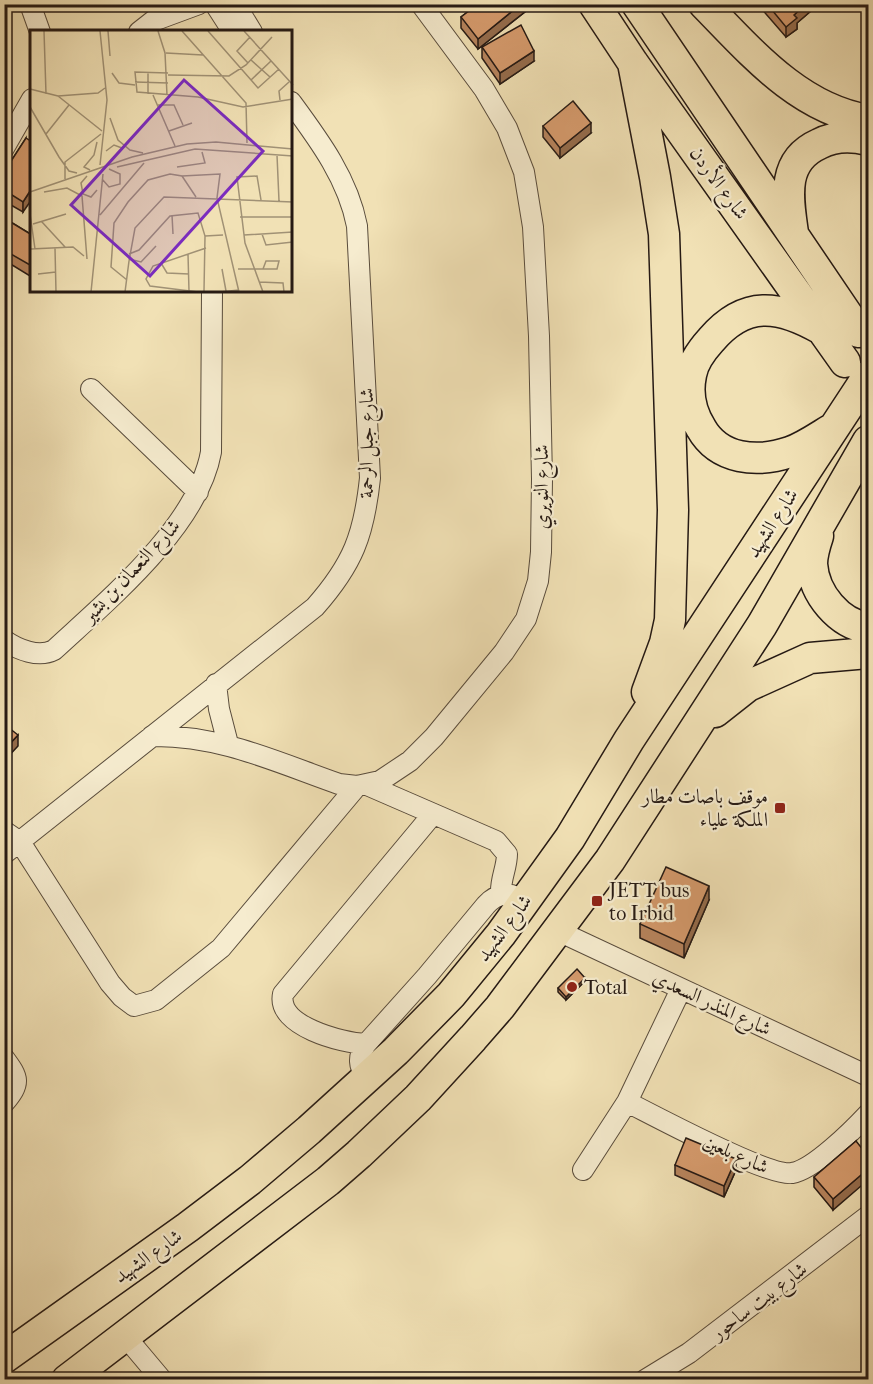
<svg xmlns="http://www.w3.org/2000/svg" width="873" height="1384" viewBox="0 0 873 1384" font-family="'IM FELL French Canon',Amiri,serif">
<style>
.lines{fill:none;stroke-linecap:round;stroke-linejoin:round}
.minor-casing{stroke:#594c3c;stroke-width:22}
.highway-casing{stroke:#261a14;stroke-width:33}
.minor{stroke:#f6eccf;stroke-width:20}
.highway{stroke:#f1e1b5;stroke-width:30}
.wall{fill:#b7845d;stroke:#261a14;stroke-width:1.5}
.shaded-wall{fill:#956c4c;stroke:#261a14;stroke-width:1.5}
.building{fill:#d59a6c;stroke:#261a14;stroke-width:1.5}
.poi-dot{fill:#8f2418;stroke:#f6eccf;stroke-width:2}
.labels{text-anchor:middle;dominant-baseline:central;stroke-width:4.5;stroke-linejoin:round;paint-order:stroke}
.street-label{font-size:20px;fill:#261a14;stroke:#f6eccf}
.poi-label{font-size:20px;fill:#261a14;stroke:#f6eccf;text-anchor:start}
.inset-road{fill:none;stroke:#a09175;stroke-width:1.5}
.view{fill:#7b2cbf;fill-opacity:0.15;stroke:#7b2cbf;stroke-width:3}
.inset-edge{fill:none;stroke:#261a14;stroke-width:3}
</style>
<rect width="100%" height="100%" fill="#f1e1b5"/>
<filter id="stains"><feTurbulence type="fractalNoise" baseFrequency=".00333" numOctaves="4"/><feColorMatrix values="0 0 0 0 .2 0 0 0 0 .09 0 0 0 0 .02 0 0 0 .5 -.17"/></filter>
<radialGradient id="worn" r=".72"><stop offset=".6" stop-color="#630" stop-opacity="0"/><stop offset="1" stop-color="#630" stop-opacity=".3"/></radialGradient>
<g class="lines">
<g class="minor-casing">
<path id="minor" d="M 30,4 L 40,32
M 215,4 L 233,32
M 235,4 L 252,32
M 139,32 L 153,21 L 199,4
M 4,148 L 32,99
M 91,389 L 198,492
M 4,640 C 18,650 39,658 54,650 C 108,600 198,526 211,452 L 212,291
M 216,684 L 219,709 L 228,744
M 152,736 C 220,735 276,762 339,784 L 357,786 L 380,781 L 410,761 L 434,737 L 504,652 L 526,619 L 538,581 L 541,552 L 542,479 L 539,336 L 533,227 L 524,172 L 507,128 L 484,89 L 421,4
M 367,785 L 496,841 L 507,854 C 507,868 500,879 501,894
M 4,831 L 20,842 L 110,983 L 122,997 L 134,1006 L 156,1000 L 221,948 L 357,786
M 4,854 L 315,607 C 353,564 364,535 370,478 L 357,226 C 348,179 319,140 291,102
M 556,930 L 868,1076
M 366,1044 C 342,1043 276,1026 283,994 L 433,814
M 4,1058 C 19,1078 21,1083 4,1103
M 366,1078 C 359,1066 357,1057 366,1044 L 427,976 L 486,905 C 498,892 511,891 525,902
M 627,1102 C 655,1116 768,1177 792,1173 C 813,1170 853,1130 868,1114
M 583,1170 L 627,1102 L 681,989
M 125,1336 L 162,1380
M 645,1380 L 689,1353 L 868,1216"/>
</g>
<g class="highway-casing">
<path id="highway" d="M 594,4 L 633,63 L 845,362
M 637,4 L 859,332
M 704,4 C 751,52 799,109 868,120
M 633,63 L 655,177 L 664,234 L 673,510 L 670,620 L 665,643 L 647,692
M 793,233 C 788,198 781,161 819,144 C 834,136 852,136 868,140
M 821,329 C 779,305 745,300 711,340 C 702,350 693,362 691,375 C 687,394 691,412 701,428 C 719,460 757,463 790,452 C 804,447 817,438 830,430
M 818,536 C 815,545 812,555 812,564 C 814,594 839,624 868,628
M 715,712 L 748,686 L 810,658 L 868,653
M 4,1358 L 188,1227 L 250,1180 L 309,1130 L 396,1051 L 451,995 L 501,934 L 570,838 L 629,740 L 868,376
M 67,1380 L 328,1181 L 359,1154 L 418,1098 L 473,1038 L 500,1007 L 610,860 L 762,625 L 868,441"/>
</g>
<use href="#minor" class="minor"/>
<use href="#highway" class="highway"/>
</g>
<path class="wall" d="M 478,4 L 535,4 L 478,49 L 461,28 L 461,17 Z
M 760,4 L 819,4 L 797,23 L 797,29 L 786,37 L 760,7 Z
M 868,43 L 868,58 L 866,55 L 866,44 Z
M 482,47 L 534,61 L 500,84 L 482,58 Z
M 543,126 L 591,133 L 560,158 L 543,137 Z
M 26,138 L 23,212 L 4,201 L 4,172 Z
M 4,218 L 32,235 L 32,273 L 30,276 L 4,260 Z
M 709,900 L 684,958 L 640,938 L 640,924 Z
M 585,981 L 566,1000 L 558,992 L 558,988 Z
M 856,1141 L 833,1210 L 814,1187 L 814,1177 Z
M 675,1165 L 736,1170 L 724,1197 L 675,1175 Z"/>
<path class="shaded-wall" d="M 521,4 L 535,4 L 478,49 L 478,39 Z
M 806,4 L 819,4 L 797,23 L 797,29 L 786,37 L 786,27 L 794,15 Z
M 534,51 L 534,61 L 500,84 L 500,73 Z
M 591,123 L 591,133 L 560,158 L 560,148 Z
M 32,188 L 32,199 L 23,212 L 23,202 Z
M 32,263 L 32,273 L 30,276 L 30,265 Z
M 18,735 L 18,746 L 4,761 L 4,750 Z
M 709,886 L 709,900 L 684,958 L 684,944 Z
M 585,978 L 585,981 L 566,1000 L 566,997 Z
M 736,1159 L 736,1170 L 724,1197 L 724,1186 Z
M 868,1169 L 868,1180 L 833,1210 L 833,1199 Z"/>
<path class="building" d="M 478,4 L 521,4 L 478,39 L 461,17 Z
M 767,4 L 806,4 L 794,15 L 797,18 L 786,27 Z
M 521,25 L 534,51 L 500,73 L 482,47 Z
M 573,101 L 591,123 L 560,148 L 543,126 Z
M 26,138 L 32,142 L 32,188 L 23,202 L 4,190 L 4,172 Z
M 4,218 L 32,235 L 32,263 L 30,265 L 4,250 Z
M 4,724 L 18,735 L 4,750 Z
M 666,867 L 709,886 L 684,944 L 640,924 Z
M 577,969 L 585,978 L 566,997 L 558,988 Z
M 686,1138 L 736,1159 L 724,1186 L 675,1165 Z
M 856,1141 L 868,1156 L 868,1169 L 833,1199 L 814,1177 Z"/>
<g class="poi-dot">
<rect x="774" y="802" width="12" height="12" rx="3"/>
<rect x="591" y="895" width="12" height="12" rx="3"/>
<circle cx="572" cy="987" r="6"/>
</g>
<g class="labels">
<g class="street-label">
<text transform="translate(719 183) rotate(54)">شارع الأردن</text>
<text transform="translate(366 443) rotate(-90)">شارع جبل الرحمة</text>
<text transform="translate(541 487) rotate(-90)">شارع النويري</text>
<text transform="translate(772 523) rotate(-57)">شارع الشهيد</text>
<text transform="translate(131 571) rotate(-47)">شارع النعمان بن بشير</text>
<text transform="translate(504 928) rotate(-53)">شارع الشهيد</text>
<text transform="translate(712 1003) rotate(25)">شارع المنذر السعدي</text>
<text transform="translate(736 1154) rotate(24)">شارع بلعين</text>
<text transform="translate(148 1256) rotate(-35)">شارع الشهيد</text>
<text transform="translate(759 1301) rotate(-37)">شارع بيت ساحور</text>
</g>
<g class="poi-label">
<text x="768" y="796" text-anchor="end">موقف باصات مطار<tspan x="768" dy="23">الملكة علياء</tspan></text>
<text x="609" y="890">JETT bus<tspan x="609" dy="23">to Irbid</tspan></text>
<text x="584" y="987">Total</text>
</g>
</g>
<g transform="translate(30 30)">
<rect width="262" height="262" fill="#f1e1b5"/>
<path class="inset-road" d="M 14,1 L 16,64M 78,1 L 80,26M 128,1 L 135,23 L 137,65M 152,1 L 216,73 L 217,113M 178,1 L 228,58 L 249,39M 214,1 L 263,55M 136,23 L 173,25M 221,30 L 240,47M 218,33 L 207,21 L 220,7M 82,43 L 89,53 L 105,55M 138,43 L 105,42 L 107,62 L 168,67 L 213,77 L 263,69M 138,45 L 199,46 L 216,35 L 242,7M 221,50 L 241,31M 105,52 L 138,53M 0,59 L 28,66 L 68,63 L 75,58M 118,64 L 118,42M 123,65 L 145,116M 28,66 L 72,101M 250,70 L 249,61 L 259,52M 128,75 L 144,75 L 153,95M 0,77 L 29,127 L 39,141 L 47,143M 80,88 L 88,110 L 100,120 L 113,123M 139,101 L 162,93M 16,104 L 39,75M 76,121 L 84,115 L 92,118M 247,125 L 249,171M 70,135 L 77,70 L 70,1M 87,137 L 165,119 L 263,126M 147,137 L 175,133 L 172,122M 60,140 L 54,137 L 64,125 L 67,112M 57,146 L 51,153 L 53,164 L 61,167 L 67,160M 152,146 L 190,144 L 187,168 L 209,262M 35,149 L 35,132 L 71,104M 72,149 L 79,157 L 90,154 L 90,144 L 79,139M 0,162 L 102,127 L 157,114 L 186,112 L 263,119M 14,162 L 37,158 L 52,166 L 57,229M 231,170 L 227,146 L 207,147 L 215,213 L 233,262M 0,184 L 5,219M 70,185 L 114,133M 142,185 L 143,204M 210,187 L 263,187M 12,192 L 35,217M 3,194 L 36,184M 232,204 L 236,215 L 263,212M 214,205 L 263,202M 175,206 L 193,205M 25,218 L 26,262M 0,219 L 43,217 L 54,226M 99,224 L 109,220 L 140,186 L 168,183 L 175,206 L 174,261M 158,224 L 159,261M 99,229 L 111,232 L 126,216M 99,231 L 105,198 L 134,167 L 263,172M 131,233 L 137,243 L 159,244M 192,239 L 196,261M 208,239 L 247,239 L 249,231 L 236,231 L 233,239M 8,244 L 26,242M 97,250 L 81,237 L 84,193 L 98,172 L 118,150 L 140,144 L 152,146 L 166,167M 229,252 L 253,253 L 254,262M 61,262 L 73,144M 95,262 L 99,231M 168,262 L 120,256 L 116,249 L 123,236 L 176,218M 190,262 L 209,260"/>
<path class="view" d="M 154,50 L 233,121 L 120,246 L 41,175 Z"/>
<rect width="262" height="262" class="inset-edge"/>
</g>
<rect width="873" height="1384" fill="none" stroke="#f1e1b5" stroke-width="24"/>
<rect x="6" y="6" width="861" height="1372" fill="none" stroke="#261a14" stroke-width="3"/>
<rect x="12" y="12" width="849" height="1360" fill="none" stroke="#261a14" stroke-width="1.5"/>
<rect width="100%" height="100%" filter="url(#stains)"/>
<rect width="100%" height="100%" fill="url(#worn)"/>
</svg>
